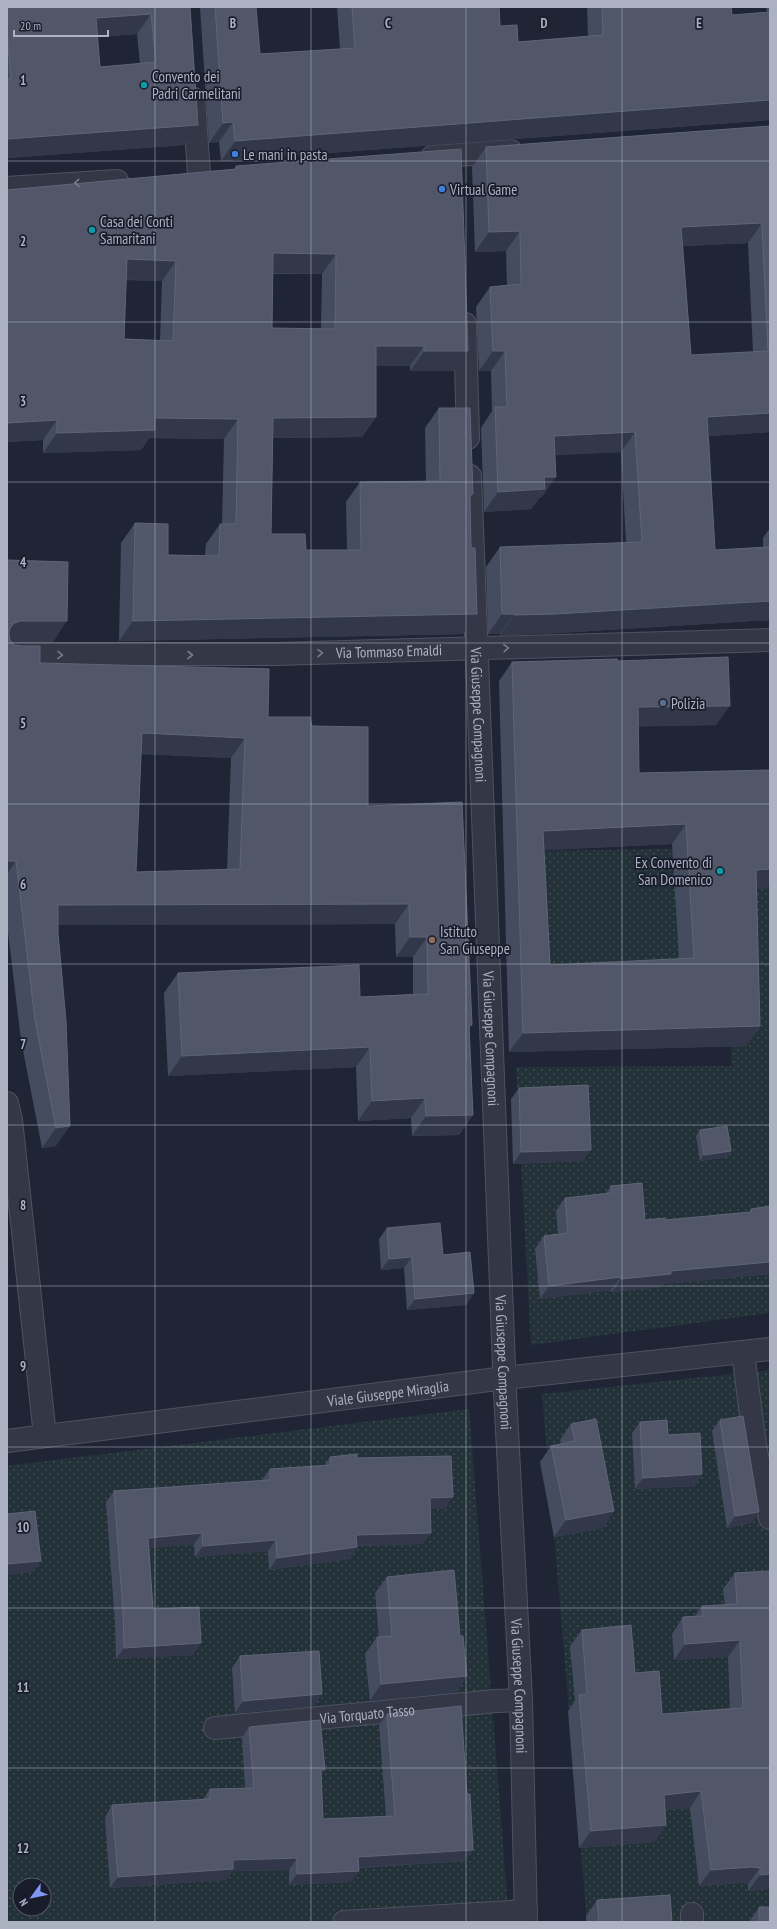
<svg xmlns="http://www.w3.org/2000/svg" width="777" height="1929" viewBox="0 0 777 1929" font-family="'PT Sans Narrow',sans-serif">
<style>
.grass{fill:url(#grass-dots);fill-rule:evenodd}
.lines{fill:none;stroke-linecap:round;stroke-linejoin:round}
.minor-casing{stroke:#4e5261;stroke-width:24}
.minor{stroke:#333746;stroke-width:22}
.wall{fill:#464c5f;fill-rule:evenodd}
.shaded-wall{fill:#32384a}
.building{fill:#515769;stroke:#5f6577;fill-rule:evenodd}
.oneway{stroke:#767b8b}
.grid{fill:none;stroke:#adb2c3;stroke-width:1;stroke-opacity:0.55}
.culture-dot{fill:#0f9aa8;stroke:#191d2b;stroke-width:1.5}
.shop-dot{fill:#3f7fe0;stroke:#191d2b;stroke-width:1.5}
.service-dot{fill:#5c6f8a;stroke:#191d2b;stroke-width:1.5}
.education-dot{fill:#8d6e63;stroke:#191d2b;stroke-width:1.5}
.labels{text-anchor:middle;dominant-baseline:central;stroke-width:3.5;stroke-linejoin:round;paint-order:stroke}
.poi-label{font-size:15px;fill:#adb2c3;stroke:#191d2b;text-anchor:start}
.street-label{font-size:15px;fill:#adb2c3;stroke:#191d2b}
.grid-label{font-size:13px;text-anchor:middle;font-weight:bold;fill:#adb2c3;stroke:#191d2b;stroke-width:3.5;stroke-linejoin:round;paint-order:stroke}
</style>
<defs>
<pattern id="grass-dots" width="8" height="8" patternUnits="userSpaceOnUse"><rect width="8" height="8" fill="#233238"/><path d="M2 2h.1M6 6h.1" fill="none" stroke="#404d53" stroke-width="1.8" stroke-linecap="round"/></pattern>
</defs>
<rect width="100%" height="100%" fill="#202536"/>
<path class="grass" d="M 770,831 L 770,1313 L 531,1345 L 516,1067 L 731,1066 L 735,832 Z
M 673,849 L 680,978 L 537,985 L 530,851 Z
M 770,1370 L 770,1922 L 587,1922 L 542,1394 Z
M 469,1409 L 509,1922 L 7,1922 L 7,1466 ZM 20,1885 L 44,1885 L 44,1909 L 20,1909 Z"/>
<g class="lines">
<g class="minor-casing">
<g id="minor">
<path d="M 194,99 L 199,175"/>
<path d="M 432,157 L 511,151"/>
<path d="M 7,188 L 117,181"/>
<path d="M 465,324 L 468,438"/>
<path id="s1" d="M 470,476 L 505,1392 L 521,1700 L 526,1922"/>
<path id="s2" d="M 7,654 L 276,654 L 770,640"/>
<path d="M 7,1103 L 11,1120 L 45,1436"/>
<path d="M 743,1352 L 755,1446 L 770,1518"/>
<path id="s3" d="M 7,1441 L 505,1378 L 770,1349"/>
<path id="s4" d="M 215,1728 L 496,1701 L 521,1700"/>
<path d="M 692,1914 L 692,1922"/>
<path d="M 344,1922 L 526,1911"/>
</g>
</g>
<use href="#minor" class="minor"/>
</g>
<path class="wall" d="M 7,7 L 190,7 L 184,145 L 7,158 ZM 137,34 L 140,64 L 100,67 L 97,37 Z
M 200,7 L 256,7 L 260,54 L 340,49 L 337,7 L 499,7 L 500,26 L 518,42 L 588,36 L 587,7 L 731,7 L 732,15 L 767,12 L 766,7 L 770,7 L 770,120 L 221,161 L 219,142 L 209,143 Z
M 770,126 L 770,432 L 709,436 L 715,550 L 763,547 L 763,538 L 770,528 L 770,620 L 542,634 L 500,635 L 500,634 L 488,634 L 486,567 L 500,547 L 626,543 L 621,452 L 555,455 L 542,497 L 540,497 L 531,509 L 484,512 L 481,428 L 492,411 L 491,371 L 479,371 L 476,307 L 490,287 L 507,285 L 506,251 L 475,252 L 472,167 L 486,147 ZM 748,243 L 753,352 L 691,355 L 683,246 Z
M 461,149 L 454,371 L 410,371 L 410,366 L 376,366 L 376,417 L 362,437 L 273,438 L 271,534 L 306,550 L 347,550 L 346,502 L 360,482 L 426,481 L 425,428 L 439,408 L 473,494 L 470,497 L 463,634 L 119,641 L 121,543 L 135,523 L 168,555 L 205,556 L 206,544 L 220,524 L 222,524 L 224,439 L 149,438 L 141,450 L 43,453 L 43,440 L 7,442 L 7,190 L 234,169 L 236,166 ZM 273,274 L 322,274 L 321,329 L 272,328 ZM 126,280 L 162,281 L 160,341 L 124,339 Z
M 7,560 L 53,642 L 12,642 L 14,645 L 40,663 L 268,717 L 312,726 L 368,806 L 472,1025 L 469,1030 L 473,1115 L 459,1135 L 412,1136 L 411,1118 L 358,1121 L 356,1067 L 168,1076 L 164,993 L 178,973 L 360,997 L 413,994 L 413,957 L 396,957 L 395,924 L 58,925 L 56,1146 L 42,1148 L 21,1040 L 7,924 ZM 141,754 L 231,758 L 227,870 L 136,872 Z
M 618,661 L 716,725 L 638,726 L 639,773 L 770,770 L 770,883 L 766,889 L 756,889 L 760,1026 L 746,1046 L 509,1052 L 499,681 L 512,662 ZM 672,844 L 679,959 L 550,965 L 544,850 Z
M 519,1088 L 583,1161 L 513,1164 L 511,1099 Z
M 700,1130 L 731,1151 L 727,1157 L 700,1161 L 696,1136 Z
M 611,1186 L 645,1220 L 665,1220 L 749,1212 L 751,1209 L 770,1206 L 770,1274 L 664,1284 L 662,1287 L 612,1292 L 611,1290 L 540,1299 L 535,1249 L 544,1236 L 558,1234 L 556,1211 L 565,1198 L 606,1193 Z
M 387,1228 L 443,1255 L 474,1293 L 466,1305 L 407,1310 L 404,1268 L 381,1270 L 379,1239 Z
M 720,1420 L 751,1523 L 727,1528 L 712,1431 Z
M 640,1422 L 668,1435 L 702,1474 L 694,1486 L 635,1489 L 632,1433 Z
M 571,1424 L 614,1511 L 603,1528 L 554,1537 L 540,1462 L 551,1446 L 561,1444 L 560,1440 Z
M 330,1457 L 357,1458 L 445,1509 L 431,1509 L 423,1544 L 357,1546 L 357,1547 L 349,1559 L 269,1570 L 268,1551 L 195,1557 L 194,1544 L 149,1548 L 153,1609 L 193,1655 L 116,1659 L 115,1622 L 106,1502 L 114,1491 L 262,1480 L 270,1469 L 324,1466 Z
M 735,1573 L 770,1889 L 748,1891 L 748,1884 L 741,1883 L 699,1886 L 690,1808 L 665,1810 L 655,1842 L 579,1848 L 568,1711 L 575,1701 L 570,1646 L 582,1630 L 635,1673 L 662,1714 L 730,1708 L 728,1657 L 674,1660 L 672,1634 L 683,1617 L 695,1616 L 702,1606 L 725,1605 L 723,1589 Z
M 387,1577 L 460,1636 L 467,1676 L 456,1692 L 370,1701 L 365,1654 L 377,1637 L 379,1637 L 375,1593 Z
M 240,1656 L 314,1706 L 235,1713 L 232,1668 Z
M 387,1714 L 465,1861 L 359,1868 L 359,1871 L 351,1882 L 289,1885 L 289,1870 L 232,1871 L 226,1880 L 110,1888 L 105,1817 L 112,1805 L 203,1799 L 210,1789 L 245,1788 L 242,1738 L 249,1727 L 321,1775 L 323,1819 L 386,1816 L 379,1725 Z
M 597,1900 L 672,1922 L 586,1922 L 586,1916 Z
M 759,1907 L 770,1922 L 749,1922 Z"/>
<path class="shaded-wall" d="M 151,14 L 137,34 L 82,38 L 96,18 Z
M 770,100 L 770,120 L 221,161 L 235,141 Z
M 233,122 L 219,142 L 209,143 L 223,123 Z
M 198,125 L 184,145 L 7,158 L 7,139 Z
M 762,223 L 748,243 L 667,247 L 681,227 Z
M 520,231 L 506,251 L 475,252 L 489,232 Z
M 273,253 L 336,254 L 322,274 L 259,273 Z
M 127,259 L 176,261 L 162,281 L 113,279 Z
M 376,346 L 424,346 L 410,366 L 362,366 Z
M 424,351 L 468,351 L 454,371 L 410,371 Z
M 493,351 L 505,351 L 491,371 L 479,371 Z
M 770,413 L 770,432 L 693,437 L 707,417 Z
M 376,417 L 362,437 L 259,438 L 273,418 Z
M 155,418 L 238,419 L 224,439 L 149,438 L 141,450 L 43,453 L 57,433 Z
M 57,420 L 43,440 L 7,442 L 7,423 Z
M 635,432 L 621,452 L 540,456 L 554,436 Z
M 544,477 L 556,477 L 542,497 L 540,497 L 531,509 L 484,512 L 498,492 Z
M 770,601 L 770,620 L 542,634 L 500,635 L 514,615 Z
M 477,614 L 463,634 L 119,641 L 133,621 Z
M 502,614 L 514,614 L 500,634 L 488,634 Z
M 21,621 L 67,621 L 53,642 L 7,642 L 10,628 L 14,623 Z
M 730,706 L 716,725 L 624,727 L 638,707 Z
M 142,733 L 245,738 L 231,758 L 128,753 Z
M 686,824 L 672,844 L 530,851 L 543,831 Z
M 7,861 L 16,861 L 7,874 Z
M 770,869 L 770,883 L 766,889 L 742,889 L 756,870 Z
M 409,904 L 395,924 L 44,925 L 58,905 Z
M 410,937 L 427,937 L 413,957 L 396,957 Z
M 469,1025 L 472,1025 L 458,1045 Z
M 760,1026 L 746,1046 L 509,1052 L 523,1033 Z
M 370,1047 L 356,1067 L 168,1076 L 182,1056 Z
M 425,1098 L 411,1118 L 358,1121 L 372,1101 Z
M 473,1115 L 459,1135 L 412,1136 L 426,1116 Z
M 70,1126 L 56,1146 L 42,1148 L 56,1128 Z
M 591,1150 L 583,1161 L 513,1164 L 521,1152 Z
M 731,1151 L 727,1157 L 700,1161 L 704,1155 Z
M 412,1257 L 404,1268 L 381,1270 L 389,1259 Z
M 770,1262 L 770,1274 L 664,1284 L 662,1287 L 612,1292 L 621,1279 L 671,1271 Z
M 621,1277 L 611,1290 L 540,1299 L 549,1286 Z
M 474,1293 L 466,1305 L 407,1310 L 415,1299 Z
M 702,1474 L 694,1486 L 635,1489 L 643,1478 Z
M 453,1497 L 445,1509 L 422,1509 L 430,1498 Z
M 614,1511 L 603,1528 L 554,1537 L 566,1520 Z
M 759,1512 L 751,1523 L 727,1528 L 735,1516 Z
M 202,1533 L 194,1544 L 140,1549 L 148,1538 Z
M 431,1533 L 423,1544 L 348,1546 L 356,1535 Z
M 276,1540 L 268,1551 L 195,1557 L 203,1546 Z
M 357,1547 L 349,1559 L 269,1570 L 277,1558 Z
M 41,1561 L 33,1572 L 7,1575 L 7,1564 Z
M 740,1640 L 728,1657 L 674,1660 L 685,1644 Z
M 201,1643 L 193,1655 L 116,1659 L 124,1648 Z
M 467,1676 L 456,1692 L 370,1701 L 381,1684 Z
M 322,1694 L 314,1706 L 235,1713 L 243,1701 Z
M 321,1770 L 325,1770 L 317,1781 Z
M 701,1791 L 690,1808 L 653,1811 L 664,1795 Z
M 666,1825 L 655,1842 L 579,1848 L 591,1831 Z
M 473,1850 L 465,1861 L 350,1868 L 358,1857 Z
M 297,1858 L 289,1870 L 232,1871 L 226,1880 L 110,1888 L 118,1877 L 233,1860 Z
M 752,1867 L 760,1868 L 748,1884 L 741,1883 L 699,1886 L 711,1870 Z
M 359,1871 L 351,1882 L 289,1885 L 297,1874 Z
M 770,1874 L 770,1889 L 748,1891 L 760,1875 Z"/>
<path class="building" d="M 7,7 L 190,7 L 198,125 L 7,139 L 7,79 L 11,79 L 7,30 ZM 151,14 L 156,62 L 100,67 L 96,18 Z
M 215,7 L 256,7 L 260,54 L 355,48 L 352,7 L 499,7 L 500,26 L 517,25 L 518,42 L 603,35 L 602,7 L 731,7 L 732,15 L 770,12 L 770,100 L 235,141 L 233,122 L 223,123 Z
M 770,126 L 770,413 L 707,417 L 715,550 L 770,547 L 770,601 L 556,614 L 514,615 L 514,614 L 502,614 L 500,547 L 642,542 L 635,432 L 554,436 L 556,477 L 544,477 L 545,489 L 498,492 L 495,407 L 507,407 L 505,351 L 493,351 L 490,287 L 521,284 L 520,231 L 489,232 L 486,147 ZM 762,223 L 768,351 L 691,355 L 681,227 Z
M 461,149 L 468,351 L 424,351 L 424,346 L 376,346 L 376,417 L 273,418 L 271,534 L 305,534 L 306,550 L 361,550 L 360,482 L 440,481 L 439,408 L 470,408 L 473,494 L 470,494 L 471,548 L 475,548 L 477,614 L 133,621 L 135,523 L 168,524 L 168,555 L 219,556 L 220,524 L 236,524 L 238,419 L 155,418 L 155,430 L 57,433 L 57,420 L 7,423 L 7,190 L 237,169 L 236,166 ZM 273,253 L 336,254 L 335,329 L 272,328 ZM 127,259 L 176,261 L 173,341 L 124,339 Z
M 7,560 L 68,562 L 67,621 L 21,621 L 14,623 L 10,628 L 9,634 L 10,640 L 14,645 L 21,646 L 40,646 L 40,663 L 269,669 L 268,717 L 310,717 L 312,726 L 368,727 L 368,806 L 462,802 L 472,1025 L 469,1025 L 473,1115 L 426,1116 L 425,1098 L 372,1101 L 370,1047 L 182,1056 L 178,973 L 359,965 L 360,997 L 428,994 L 427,937 L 410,937 L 409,904 L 58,905 L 58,933 L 66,1021 L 70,1126 L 56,1128 L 35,1020 L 16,861 L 7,861 ZM 142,733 L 245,738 L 240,869 L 136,872 Z
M 728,657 L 730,706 L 638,707 L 639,773 L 770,770 L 770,869 L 756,870 L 760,1026 L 523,1033 L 512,662 L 617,659 L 618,661 ZM 686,824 L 694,958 L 550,965 L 543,831 Z
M 588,1085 L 591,1150 L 521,1152 L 519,1088 Z
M 727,1126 L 731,1151 L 704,1155 L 700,1130 Z
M 642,1183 L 645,1220 L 665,1218 L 665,1220 L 751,1212 L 751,1209 L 770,1206 L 770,1262 L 671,1271 L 671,1274 L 621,1279 L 621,1277 L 549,1286 L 544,1236 L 568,1233 L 565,1198 L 612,1193 L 611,1186 Z
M 440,1223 L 443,1255 L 470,1252 L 474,1293 L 415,1299 L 412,1257 L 389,1259 L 387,1228 Z
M 743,1416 L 759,1512 L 735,1516 L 720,1420 Z
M 596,1419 L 614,1511 L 566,1520 L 551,1446 L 575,1441 L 571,1424 Z
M 667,1420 L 668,1435 L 700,1433 L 702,1474 L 643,1478 L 640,1422 Z
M 357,1454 L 357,1458 L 451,1456 L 453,1497 L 430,1498 L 431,1533 L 356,1535 L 357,1547 L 277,1558 L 276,1540 L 203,1546 L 202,1533 L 148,1538 L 153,1609 L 199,1607 L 201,1643 L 124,1648 L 123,1611 L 114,1491 L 270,1480 L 270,1469 L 331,1465 L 330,1457 Z
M 35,1511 L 41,1561 L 7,1564 L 7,1514 Z
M 454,1570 L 460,1636 L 463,1636 L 467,1676 L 381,1684 L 377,1637 L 392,1636 L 387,1577 Z
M 769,1571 L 770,1584 L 770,1874 L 760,1875 L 760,1868 L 752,1867 L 711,1870 L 701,1791 L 664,1795 L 666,1825 L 591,1831 L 579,1695 L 587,1694 L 582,1630 L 631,1625 L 635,1673 L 659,1671 L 662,1714 L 743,1708 L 740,1640 L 685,1644 L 683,1617 L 703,1616 L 702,1606 L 737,1604 L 735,1573 Z
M 319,1651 L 322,1694 L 243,1701 L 240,1656 Z
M 461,1706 L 467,1794 L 470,1794 L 473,1850 L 358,1857 L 359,1871 L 297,1874 L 297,1858 L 233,1860 L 233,1869 L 118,1877 L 112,1805 L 210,1799 L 210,1789 L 254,1788 L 249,1727 L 320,1720 L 325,1770 L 321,1770 L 323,1819 L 395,1816 L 387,1714 Z
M 670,1895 L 672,1922 L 599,1922 L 597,1900 Z
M 759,1907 L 770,1907 L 770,1922 L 759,1922 Z"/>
<defs><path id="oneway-chevron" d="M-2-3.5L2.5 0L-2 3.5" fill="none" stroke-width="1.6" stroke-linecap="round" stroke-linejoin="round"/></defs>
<g class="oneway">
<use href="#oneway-chevron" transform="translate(77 183) rotate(176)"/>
<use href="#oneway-chevron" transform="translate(506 648) rotate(-2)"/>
<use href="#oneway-chevron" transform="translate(320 653) rotate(-1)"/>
<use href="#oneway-chevron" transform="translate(60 655) rotate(1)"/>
<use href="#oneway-chevron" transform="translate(190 655)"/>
</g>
<path class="grid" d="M 155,7 L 155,1922M 311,7 L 311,1922M 466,7 L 466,1922M 622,7 L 622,1922M 7,161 L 770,161M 7,322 L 770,322M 7,482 L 770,482M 7,643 L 770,643M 7,804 L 770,804M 7,964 L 770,964M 7,1125 L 770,1125M 7,1286 L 770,1286M 7,1447 L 770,1447M 7,1608 L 770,1608M 7,1768 L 770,1768"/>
<g class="culture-dot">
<circle cx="144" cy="85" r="4"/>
<circle cx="92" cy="230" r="4"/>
<circle cx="720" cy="871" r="4"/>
</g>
<g class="shop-dot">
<circle cx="235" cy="154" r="4"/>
<circle cx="442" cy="189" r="4"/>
</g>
<circle class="service-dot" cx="663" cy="703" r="4"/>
<circle class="education-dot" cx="432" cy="940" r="4"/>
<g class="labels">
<g class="poi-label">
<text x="152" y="76">Convento dei<tspan x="152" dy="17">Padri Carmelitani</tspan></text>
<text x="243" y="154">Le mani in pasta</text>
<text x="450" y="189">Virtual Game</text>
<text x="100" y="221">Casa dei Conti<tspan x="100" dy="17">Samaritani</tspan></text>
<text x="671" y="703">Polizia</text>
<text x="712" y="862" text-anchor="end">Ex Convento di<tspan x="712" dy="17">San Domenico</tspan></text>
<text x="440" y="931">Istituto<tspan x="440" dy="17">San Giuseppe</tspan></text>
</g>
<g class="street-label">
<text stroke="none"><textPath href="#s2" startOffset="382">Via Tommaso Emaldi</textPath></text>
<text stroke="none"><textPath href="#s1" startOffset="239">Via Giuseppe Compagnoni</textPath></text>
<text stroke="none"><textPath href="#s1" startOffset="563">Via Giuseppe Compagnoni</textPath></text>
<text stroke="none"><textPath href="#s1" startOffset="887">Via Giuseppe Compagnoni</textPath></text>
<text stroke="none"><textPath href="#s3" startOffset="384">Viale Giuseppe Miraglia</textPath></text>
<text stroke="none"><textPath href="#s1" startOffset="1211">Via Giuseppe Compagnoni</textPath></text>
<text stroke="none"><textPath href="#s4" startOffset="153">Via Torquato Tasso</textPath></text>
</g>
</g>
<g class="grid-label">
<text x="233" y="28">B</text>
<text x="388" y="28">C</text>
<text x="544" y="28">D</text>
<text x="699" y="28">E</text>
<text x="23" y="85">1</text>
<text x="23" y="246">2</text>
<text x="23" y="406">3</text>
<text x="23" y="567">4</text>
<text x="23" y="728">5</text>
<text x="23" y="889">6</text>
<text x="23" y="1049">7</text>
<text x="23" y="1210">8</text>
<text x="23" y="1371">9</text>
<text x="23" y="1532">10</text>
<text x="23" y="1692">11</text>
<text x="23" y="1853">12</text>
</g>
<rect width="777" height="1929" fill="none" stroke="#adb2c3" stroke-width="16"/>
<g transform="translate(32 1897) rotate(237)"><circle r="19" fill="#191d2b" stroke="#545968"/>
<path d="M0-3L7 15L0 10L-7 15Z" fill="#8297f4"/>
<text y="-6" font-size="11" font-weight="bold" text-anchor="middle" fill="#adb2c3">N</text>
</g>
<path d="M14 30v6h94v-6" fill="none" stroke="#adb2c3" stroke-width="2"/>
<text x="20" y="30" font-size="12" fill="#adb2c3" stroke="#191d2b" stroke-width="3" paint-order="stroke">20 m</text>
</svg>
